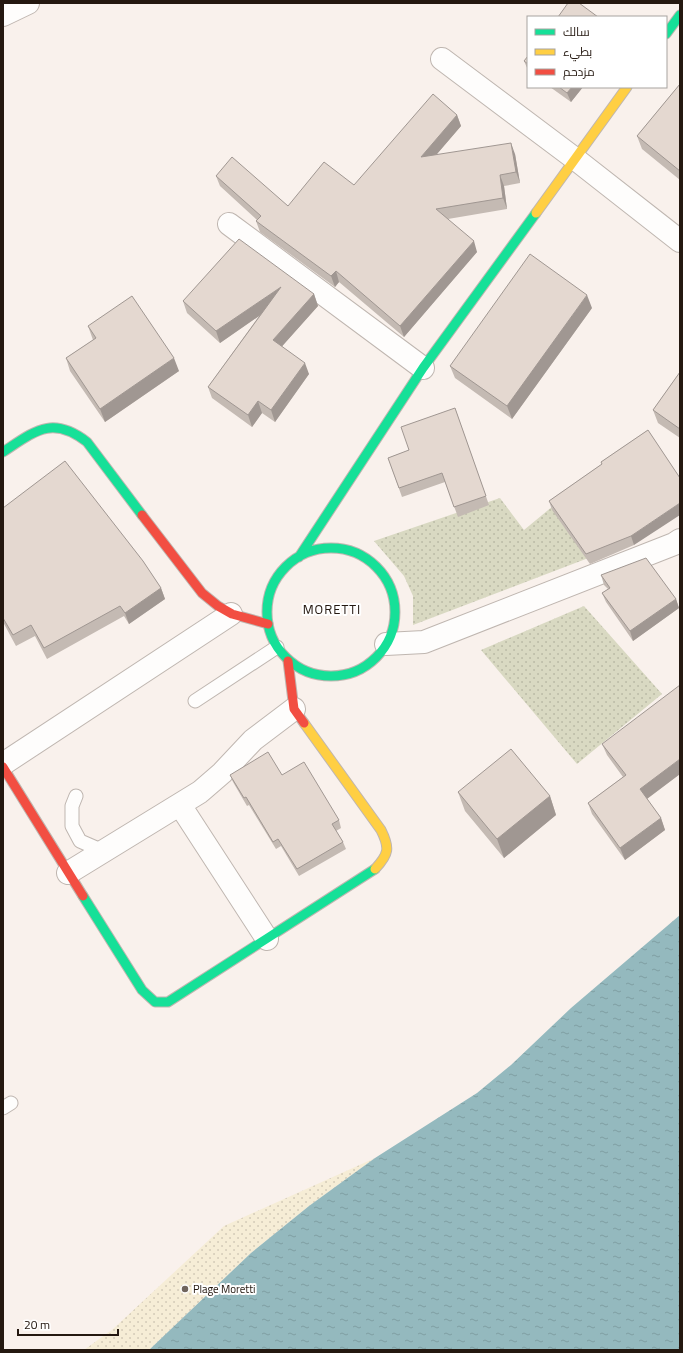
<svg xmlns="http://www.w3.org/2000/svg" width="683" height="1353" viewBox="0 0 683 1353" font-family="Georgia,Cairo,serif">
<style>
.grass{fill:url(#grass-dots)}
.sand{fill:url(#sand-dots)}
.water{fill:url(#water-ripples)}
.lines{fill:none;stroke-linecap:round;stroke-linejoin:round}
.lane-casing{stroke:#bfb6b0;stroke-width:15}
.street-casing{stroke:#bfb6b0;stroke-width:24}
.fast-casing{stroke:#bfb6b0;stroke-width:11}
.slow-casing{stroke:#bfb6b0;stroke-width:11}
.jam-casing{stroke:#bfb6b0;stroke-width:11}
.lane{stroke:#fefdfc;stroke-width:13}
.street{stroke:#fefdfc;stroke-width:22}
.fast{stroke:#16e098;stroke-width:9}
.slow{stroke:#ffcf43;stroke-width:9}
.jam{stroke:#f24e42;stroke-width:9}
.wall{fill:#c4bab3}
.shaded-wall{fill:#a09792}
.building{fill:#e4d8d0;stroke:#a09792}
.poi-dot{fill:#6f645d;stroke:#fff;stroke-width:1.5}
.labels{text-anchor:middle;dominant-baseline:central;stroke-width:4;stroke-linejoin:round;paint-order:stroke}
.poi-label{font-size:11px;fill:#241810;stroke:#fff;text-anchor:start}
.quarter-label{font-size:13px;letter-spacing:1px;fill:#241810;stroke:#fff}
</style>
<defs>
<pattern id="grass-dots" width="8" height="8" patternUnits="userSpaceOnUse"><rect width="8" height="8" fill="#d9d9c2"/><path d="M2 2h.1M6 6h.1" fill="none" stroke="#babaa6" stroke-width="1.8" stroke-linecap="round"/></pattern>
<pattern id="sand-dots" width="8" height="8" patternUnits="userSpaceOnUse"><rect width="8" height="8" fill="#f6edd6"/><path d="M2 2h.1M6 6h.1" fill="none" stroke="#d3cab7" stroke-width="1.8" stroke-linecap="round"/></pattern>
<pattern id="water-ripples" width="26" height="14" patternUnits="userSpaceOnUse"><rect width="26" height="14" fill="#94b9be"/><path d="M2 4q2-2 4 0t4 0M15 11q2-2 4 0t4 0" fill="none" stroke="#7f9ea2"/></pattern>
</defs>
<rect width="100%" height="100%" fill="#f9f1ec"/>
<path class="grass" d="M 500,498 L 524,530 L 553,506 L 591,557 L 413,625 L 413,596 L 404,576 L 374,541 Z
M 584,606 L 662,694 L 577,764 L 481,650 Z"/>
<path class="sand" d="M 375,1158 L 309,1206 L 251,1253 L 149,1350 L 84,1350 L 113,1329 L 224,1226 Z"/>
<path class="water" d="M 680,915 L 680,1350 L 149,1350 L 251,1253 L 309,1206 L 375,1158 L 477,1093 L 511,1065 L 571,1008 Z"/>
<g class="lines">
<g class="lane-casing">
<path id="lane" d="M 195,701 L 277,647
M 76,796 L 72,806 L 72,826 L 80,841 L 103,851
M 3,1108 L 11,1103"/>
</g>
<g class="street-casing">
<path id="street" d="M 3,15 L 28,3
M 442,59 L 574,158 L 680,241
M 229,224 L 423,368
M 386,644 L 424,642 L 674,544 L 680,540
M 3,764 L 231,614
M 180,805 L 267,939
M 68,873 L 200,792 L 222,773 L 253,740 L 294,709"/>
</g>
<g class="fast-casing">
<path id="fast" d="M 666,34 L 680,15
M 3,452 C 35,431 52,415 87,442 L 142,515
M267 612a64 64 0 1 1 128 0a64 64 0 1 1-128 0Z
M 299,557 L 423,368 L 536,213
M 83,896 L 142,990 L 155,1002 L 168,1002 L 375,869"/>
</g>
<g class="slow-casing">
<path id="slow" d="M 536,213 L 627,87
M 304,723 L 381,830 C 390,848 389,854 375,869"/>
</g>
<g class="jam-casing">
<path id="jam" d="M 142,515 L 202,593 L 218,606 L 232,614 L 268,624
M 288,661 L 294,709 L 304,723
M 3,767 L 83,896"/>
</g>
<use href="#lane" class="lane"/>
<use href="#street" class="street"/>
<use href="#fast" class="fast"/>
<use href="#slow" class="slow"/>
<use href="#jam" class="jam"/>
</g>
<path class="wall" d="M 528,56 L 528,70 L 524,61 Z
M 680,84 L 680,180 L 642,149 L 637,136 Z
M 550,87 L 583,87 L 571,102 Z
M 457,115 L 461,126 L 436,155 L 515,154 L 520,183 L 504,186 L 507,209 L 448,219 L 477,252 L 404,337 L 339,282 L 335,287 L 260,232 L 256,221 L 257,220 L 220,186 L 216,176 L 288,206 L 354,185 Z
M 314,294 L 318,306 L 282,346 L 309,374 L 275,422 L 262,413 L 252,427 L 212,398 L 208,387 L 259,316 L 220,343 L 187,313 L 183,301 Z
M 592,308 L 512,419 L 455,378 L 450,366 Z
M 88,326 L 179,371 L 105,422 L 70,371 L 66,358 L 93,340 Z
M 680,372 L 680,438 L 658,423 L 653,410 Z
M 455,408 L 489,505 L 458,517 L 445,482 L 402,497 L 388,458 L 409,450 Z
M 648,430 L 634,545 L 590,564 L 552,510 L 549,501 L 602,464 L 601,462 Z
M 3,508 L 161,588 L 165,599 L 129,624 L 124,616 L 47,659 L 35,636 L 16,646 L 3,622 Z
M 601,575 L 676,599 L 679,608 L 633,641 L 606,602 L 602,593 L 608,589 L 604,585 Z
M 602,744 L 680,774 L 647,799 L 661,818 L 665,830 L 625,860 L 592,814 L 588,803 L 623,777 L 607,755 Z
M 230,775 L 282,775 L 339,820 L 341,828 L 336,831 L 343,842 L 346,849 L 299,876 L 281,846 L 276,849 L 249,805 L 247,806 L 233,782 Z
M 458,792 L 550,796 L 556,815 L 504,858 L 465,811 Z"/>
<path class="shaded-wall" d="M 572,87 L 583,87 L 571,102 L 567,93 Z
M 457,115 L 461,126 L 425,168 L 421,157 Z
M 511,143 L 515,154 L 520,183 L 516,172 Z
M 500,175 L 504,186 L 507,209 L 503,198 Z
M 474,241 L 477,252 L 404,337 L 400,326 Z
M 336,271 L 339,282 L 335,287 L 331,276 Z
M 281,287 L 285,298 L 220,343 L 216,331 Z
M 314,294 L 318,306 L 277,352 L 273,340 Z
M 587,295 L 592,308 L 512,419 L 507,406 Z
M 174,358 L 179,371 L 105,422 L 100,409 Z
M 305,363 L 309,374 L 275,422 L 271,410 Z
M 258,401 L 262,413 L 252,427 L 248,415 Z
M 680,503 L 680,515 L 634,545 L 631,536 Z
M 161,588 L 165,599 L 129,624 L 125,613 Z
M 676,599 L 679,608 L 633,641 L 630,631 Z
M 680,759 L 680,774 L 644,801 L 640,789 Z
M 550,796 L 556,815 L 504,858 L 497,839 Z
M 661,818 L 665,830 L 625,860 L 620,848 Z"/>
<path class="building" d="M 568,3 L 579,3 L 598,17 L 558,17 Z
M 528,56 L 528,64 L 524,61 Z
M 680,84 L 680,171 L 637,136 Z
M 559,87 L 572,87 L 567,93 Z
M 433,94 L 457,115 L 421,157 L 511,143 L 516,172 L 500,175 L 503,198 L 436,209 L 474,241 L 400,326 L 336,271 L 331,276 L 256,221 L 261,216 L 216,176 L 232,157 L 288,206 L 324,162 L 354,185 Z
M 239,239 L 314,294 L 273,340 L 305,363 L 271,410 L 258,401 L 248,415 L 208,387 L 281,287 L 216,331 L 183,301 Z
M 530,254 L 587,295 L 507,406 L 450,366 Z
M 132,296 L 174,358 L 100,409 L 66,358 L 96,338 L 88,326 Z
M 680,372 L 680,429 L 653,410 Z
M 455,408 L 486,496 L 454,507 L 442,473 L 399,488 L 388,458 L 409,450 L 401,427 Z
M 648,430 L 680,478 L 680,503 L 631,536 L 586,554 L 549,501 L 602,464 L 601,462 Z
M 65,461 L 143,561 L 161,588 L 125,613 L 120,606 L 44,648 L 31,625 L 13,635 L 3,618 L 3,508 Z
M 646,558 L 676,599 L 630,631 L 602,593 L 610,588 L 601,575 Z
M 680,685 L 680,759 L 640,789 L 661,818 L 620,848 L 588,803 L 626,775 L 602,744 Z
M 511,749 L 550,796 L 497,839 L 458,792 Z
M 268,752 L 282,775 L 304,762 L 339,820 L 332,824 L 343,842 L 297,869 L 278,839 L 273,842 L 246,797 L 244,798 L 230,775 Z"/>
<circle class="poi-dot" cx="185" cy="1289" r="4"/>
<g class="labels">
<g class="poi-label">
<text x="193" y="1289">Plage Moretti</text>
</g>
<g class="quarter-label">
<text x="332" y="609">MORETTI</text>
</g>
</g>
<rect width="683" height="1353" fill="none" stroke="#241810" stroke-width="8"/>
<rect x="527" y="16" width="140" height="72" fill="#ffffff" stroke="#a7a39f"/>
<rect x="535" y="29" width="20" height="6" fill="#16e098" stroke="#a7a39f"/>
<text x="563" y="36" font-size="12" fill="#241810">سالك</text>
<rect x="535" y="49" width="20" height="6" fill="#ffcf43" stroke="#a7a39f"/>
<text x="563" y="56" font-size="12" fill="#241810">بطيء</text>
<rect x="535" y="69" width="20" height="6" fill="#f24e42" stroke="#a7a39f"/>
<text x="563" y="76" font-size="12" fill="#241810">مزدحم</text>
<path d="M18 1329v6h100v-6" fill="none" stroke="#241810" stroke-width="2"/>
<text x="24" y="1329" font-size="12" fill="#241810" stroke="#ffffff" stroke-width="3" paint-order="stroke">20 m</text>
</svg>
